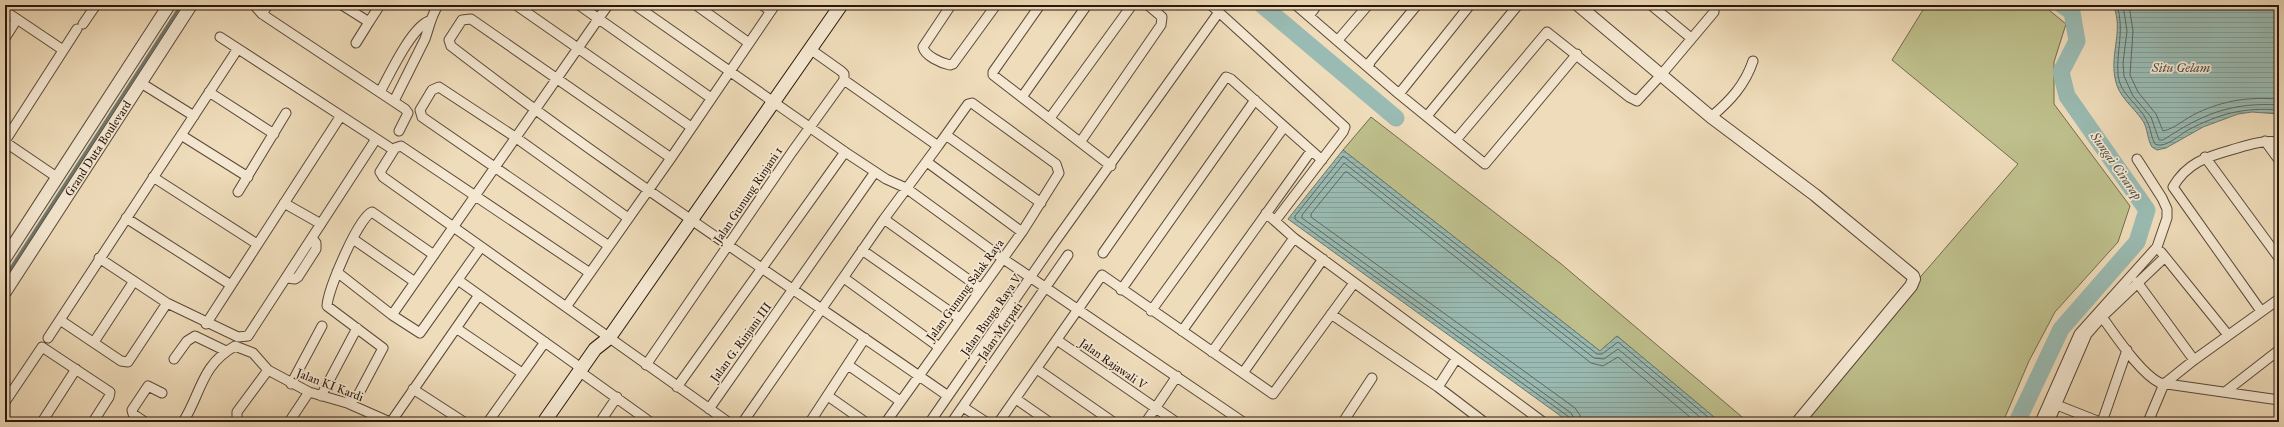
<svg xmlns="http://www.w3.org/2000/svg" width="2284" height="427" viewBox="0 0 2284 427" font-family="'IM FELL Great Primer',serif">
<style>
.green{fill:#bebf8c;stroke:#736b4d}
.water{fill:url(#water-rules);stroke:#6c7971}
.lines{fill:none;stroke-linecap:round;stroke-linejoin:round}
.shore{stroke:#616960;stroke-width:1}
.stream{stroke:#6c7971;stroke-width:3}
.river{stroke:#9abbb3;stroke-width:17}
.minor-casing{stroke:#5a4839;stroke-width:11}
.tertiary-casing{stroke:#5a4839;stroke-width:14}
.secondary-casing{stroke:#28170e;stroke-width:15}
.minor{stroke:#f5e8d2;stroke-width:9}
.tertiary{stroke:#f5e8d2;stroke-width:12}
.secondary{stroke:#f5e8d2;stroke-width:13}
.labels{text-anchor:middle;dominant-baseline:central;stroke-width:3.5;stroke-linejoin:round;paint-order:stroke}
.street-label{font-size:12px;fill:#28170e;stroke:#f5e8d2}
.water-label{font-size:13px;font-style:italic;fill:#505048;stroke:#f5e8d2}
</style>
<defs>
<pattern id="water-rules" width="6" height="5" patternUnits="userSpaceOnUse"><rect width="6" height="5" fill="#9abbb3"/><path d="M0 2.5h6" fill="none" stroke="#85a099"/></pattern>
</defs>
<rect width="100%" height="100%" fill="#efdcba"/>
<filter id="stains"><feTurbulence type="fractalNoise" baseFrequency=".005" numOctaves="4"/><feColorMatrix values="0 0 0 0 .2 0 0 0 0 .09 0 0 0 0 .02 0 0 0 .5 -.17"/></filter>
<radialGradient id="worn" r=".72"><stop offset=".6" stop-color="#630" stop-opacity="0"/><stop offset="1" stop-color="#630" stop-opacity=".3"/></radialGradient>
<path class="green" d="M 1926,5 L 2043,5 L 2066,24 L 2054,62 L 2054,104 L 2130,206 L 2118,242 L 2055,312 L 2029,361 L 2003,422 L 1795,422 L 2018,164 L 1892,60 Z
M 1371,117 L 1560,263 L 1748,422 L 1720,422 L 1617,336 L 1600,351 L 1343,150 Z"/>
<path class="water" d="M 2113,5 L 2279,5 L 2279,114 L 2252,112 L 2238,114 L 2203,127 L 2166,148 L 2157,150 L 2152,147 C 2147,139 2148,129 2143,121 C 2133,106 2118,97 2115,78 C 2110,53 2124,29 2113,5 Z
M 1343,150 L 1600,351 L 1617,336 L 1720,422 L 1569,422 L 1288,219 Z"/>
<g class="lines">
<path class="shore" d="M 2117,5 C 2125,31 2116,50 2118,75 C 2120,95 2139,104 2147,121 C 2151,128 2151,138 2155,144 C 2165,149 2179,135 2188,130 C 2219,114 2243,107 2279,110
M 2123,5 L 2127,31 L 2123,63 L 2124,76 L 2133,96 L 2151,117 L 2159,140 L 2163,140 C 2203,114 2231,102 2279,105
M 2129,5 L 2133,31 L 2130,75 L 2138,92 L 2156,114 L 2163,131 C 2174,129 2186,118 2197,113 C 2225,100 2248,97 2279,99
M 1570,422 L 1569,417 L 1295,219 L 1295,216 L 1343,156 L 1597,354 L 1602,354 L 1618,342 L 1714,422
M 1576,422 L 1571,413 L 1302,218 L 1302,215 L 1344,163 L 1594,358 L 1604,359 L 1618,349 L 1706,422
M 1582,422 L 1580,415 L 1575,408 L 1311,217 L 1311,214 L 1345,172 L 1347,172 L 1591,363 L 1603,366 L 1618,357 L 1696,422"/>
<path class="stream" d="M 5,277 L 181,5"/>
<path class="river" d="M 1262,5 L 1396,118
M 2017,422 L 2061,329 L 2137,242 L 2147,210 L 2067,96 L 2061,72 L 2077,41 L 2072,12 L 2062,5"/>
<g class="minor-casing">
<path id="minor" d="M 254,5 L 262,14
M 268,5 L 262,14 L 405,109 L 408,113 L 399,131
M 342,5 L 369,22 L 380,5
M 516,5 L 691,127
M 579,5 L 711,98
M 635,5 L 845,152 L 886,179 L 906,188 L 1002,258 L 1243,422
M 696,5 L 749,43
M 762,5 L 771,11
M 951,5 L 923,47 C 925,56 941,63 950,65 L 953,64 L 996,5
M 1040,5 L 993,72 L 993,75 L 1111,166
M 1211,5 L 1345,127 L 1343,132 L 1275,221
M 1296,5 L 1399,94 L 1485,164 L 1577,54
M 1651,5 L 1691,38
M 5,11 L 63,50
M 1309,16 L 1317,5
M 83,24 L 96,5
M 220,37 L 389,147
M 5,38 L 17,19
M 1338,40 L 1368,5
M 356,43 L 369,22
M 1369,66 L 1370,62 L 1417,5
M 141,83 L 194,116
M 209,92 L 274,134
M 380,92 C 390,74 411,28 429,21
M 1399,94 L 1470,5
M 1022,97 L 1087,5
M 394,101 L 425,39 C 430,25 430,19 438,5
M 1427,116 L 1518,5
M 1711,117 C 1730,101 1745,85 1753,61
M 1050,118 L 1132,5
M 181,135 L 248,177
M 946,135 L 1041,203
M 1456,140 L 1547,32 L 1629,97 L 1637,101 L 1661,75 L 1714,12 L 1714,5
M 5,141 L 77,29
M 1081,141 L 1161,25 L 1162,17 L 1148,5
M 2265,141 L 2279,160
M 5,142 L 58,178
M 2205,157 L 2279,258
M 671,158 L 471,19 L 462,20 L 449,40 L 451,46 C 611,170 782,280 948,396
M 927,162 L 1022,232
M 153,177 L 257,244
M 238,192 L 286,113
M 284,203 L 321,224
M 1266,213 L 1294,238 L 1543,422
M 126,218 L 231,285
M 884,219 L 980,288
M 353,239 L 415,282
M 609,246 L 422,117 L 420,110 L 432,90 L 439,87 L 515,137 L 628,218
M 862,250 L 959,318
M 2161,252 L 2228,335
M 1103,253 L 1226,77 L 1231,79 L 1322,160
M 2165,257 L 2102,317 C 2116,336 2140,373 2160,383 L 2279,400
M 99,258 L 167,303 L 238,337 L 248,336 L 376,139
M 337,272 L 392,315 L 420,333 L 481,247
M 590,273 L 401,146 L 395,148 L 380,172 L 383,177 L 728,422
M 287,278 L 295,279 L 298,277 L 316,249 L 316,243 L 312,238
M 844,278 L 939,347
M 458,280 L 581,368
M 2137,282 L 2194,360
M 1121,290 L 1255,100
M 566,307 L 671,158 L 775,5
M 1151,311 L 1284,127
M 2261,311 L 2173,187 C 2187,163 2206,157 2231,150 C 2248,145 2261,140 2279,142
M 1331,314 L 1438,387 L 1484,422
M 392,315 L 608,5
M 60,320 L 121,361 L 128,362 L 167,303
M 206,324 L 340,117
M 456,328 L 522,373
M 1182,331 L 1311,151
M 48,338 L 237,50
M 1057,340 L 1176,422
M 94,342 L 134,281
M 1212,352 L 1294,238
M 174,359 L 187,341 L 195,336 L 226,351
M 646,365 L 792,152 L 844,80 L 844,74 L 841,71 L 810,49
M 848,365 L 900,401
M 1037,369 L 1113,422
M 579,371 L 650,422
M 1243,373 L 1323,259
M 291,384 L 322,326
M 677,387 L 845,152
M 1438,387 L 1456,359
M 413,389 L 464,422
M 2225,392 L 2279,350
M 321,396 L 357,328
M 828,396 L 865,422
M 1016,399 L 1049,422
M 5,402 L 42,347 L 110,392 L 109,397 L 93,422
M 347,403 L 350,399 L 353,400 L 357,397 L 383,348 L 327,306 C 328,289 358,218 372,212 L 434,255
M 2057,405 L 2100,422
M 963,407 L 986,422
M 709,409 L 875,172
M 42,422 L 76,369
M 145,422 L 133,414 L 132,410 L 148,386 L 162,393
M 183,422 C 201,394 201,365 235,346 L 253,353 L 268,370 L 309,392 L 347,403 L 390,422
M 237,422 L 237,412 L 268,370
M 289,422 L 309,392
M 391,422 L 479,295
M 488,422 L 545,342
M 600,422 L 617,397
M 743,422 L 884,219 L 938,146 L 844,80
M 810,422 L 865,338
M 886,422 L 1022,232 L 1059,173 L 1056,164 L 972,103 L 968,104 L 938,146
M 930,422 L 1054,243 L 1219,12
M 952,422 L 1068,255
M 999,422 L 1102,275 L 1273,394 L 1354,283
M 1146,422 L 1177,376
M 1343,422 L 1372,378
M 2040,422 L 2079,334 L 2157,247 L 2167,218 L 2167,209 L 2162,198 L 2137,159
M 2049,422 L 2087,334 L 2102,317
M 2102,422 L 2127,350
M 2148,422 L 2164,384 L 2194,360 L 2279,299"/>
</g>
<g class="tertiary-casing">
<g id="tertiary">
<path d="M 1578,5 L 1711,117 L 1815,195 L 1913,276 L 1914,279 L 1911,286 L 1798,422"/>
<path d="M 5,258 L 169,5"/>
<path id="s1" d="M 5,292 L 191,5"/>
</g>
</g>
<g class="secondary-casing">
<path id="secondary" d="M 544,422 L 595,349 L 609,338 L 841,5"/>
</g>
<use href="#minor" class="minor"/>
<use href="#tertiary" class="tertiary"/>
<use href="#secondary" class="secondary"/>
</g>
<g class="labels">
<g class="street-label">
<text stroke="none"><textPath href="#s1" startOffset="171">Grand Duta Boulevard</textPath></text>
<text transform="translate(748 195) rotate(-56)">Jalan Gunung Rinjani 1</text>
<text transform="translate(965 290) rotate(-54)">Jalan Gunung Salak Raya</text>
<text transform="translate(991 315) rotate(-55)">Jalan Bunga Raya V</text>
<text transform="translate(1000 331) rotate(-55)">Jalan Merpati</text>
<text transform="translate(741 342) rotate(-54)">Jalan G. Rinjani III</text>
<text transform="translate(1113 364) rotate(35)">Jalan Rajawali V</text>
<text transform="translate(330 385) rotate(21)">Jalan KI Kardi</text>
</g>
<g class="water-label">
<text x="2181" y="68">Situ Gelam</text>
<text transform="translate(2116 166) rotate(55)">Sungai Cirarap</text>
</g>
</g>
<rect width="2284" height="427" fill="none" stroke="#efdcba" stroke-width="20"/>
<rect x="6" y="6" width="2272" height="415" fill="none" stroke="#28170e" stroke-width="2"/>
<rect x="10" y="10" width="2264" height="407" fill="none" stroke="#28170e"/>
<rect width="100%" height="100%" filter="url(#stains)"/>
<rect width="100%" height="100%" fill="url(#worn)"/>
</svg>
